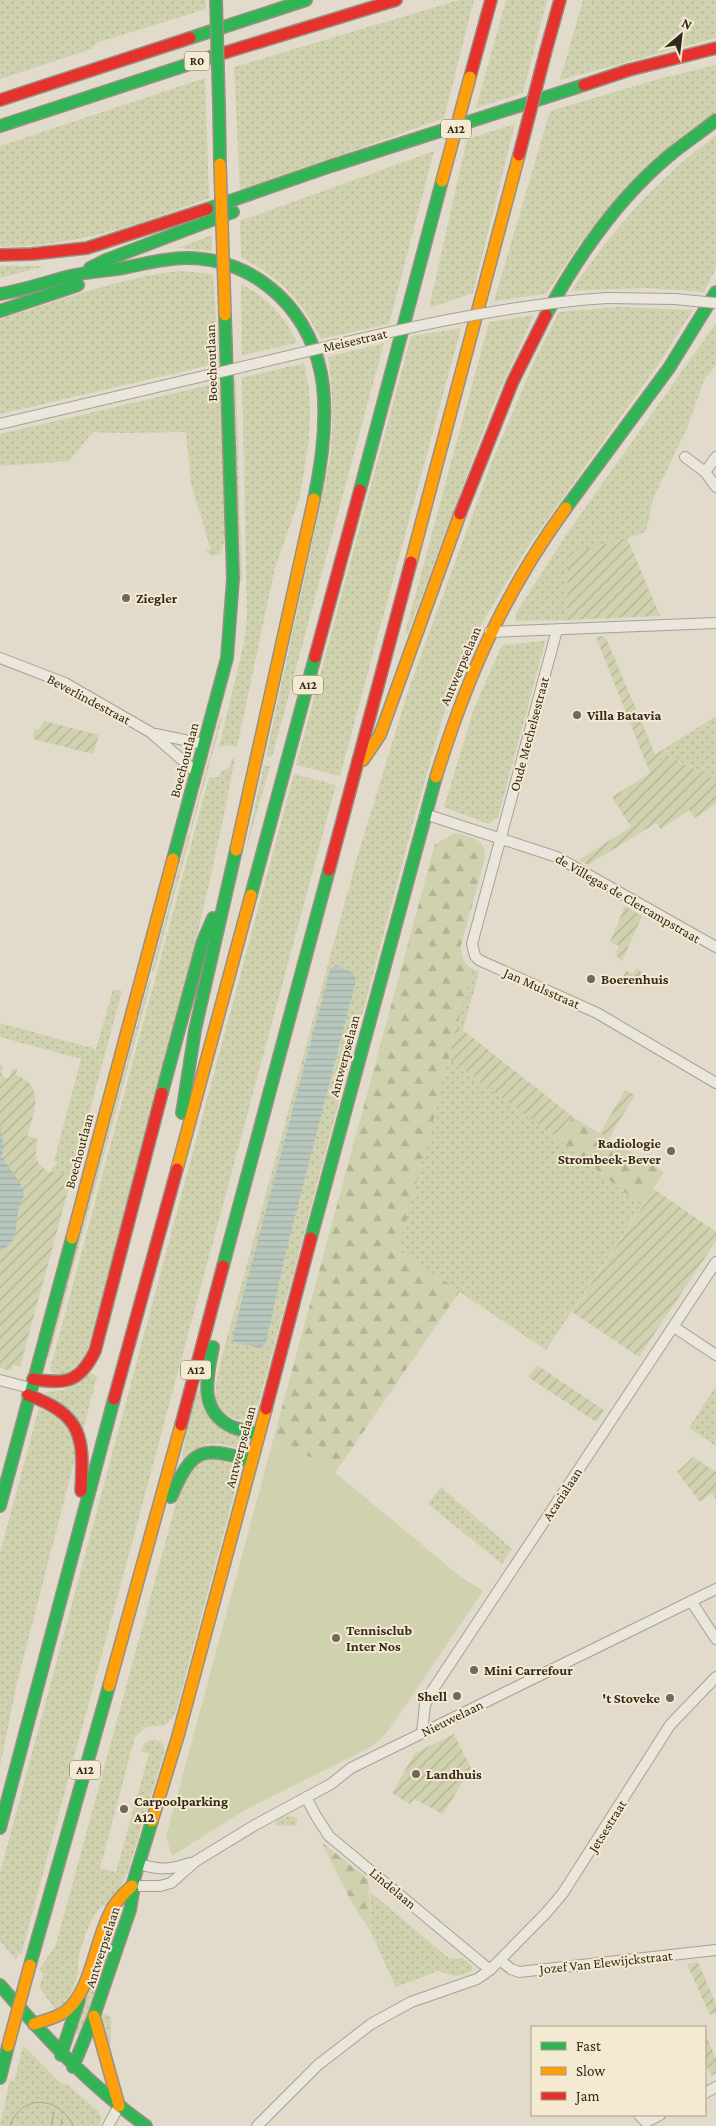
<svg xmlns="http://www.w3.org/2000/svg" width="716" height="2126" viewBox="0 0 716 2126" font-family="'Crimson Pro',serif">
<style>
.grass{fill:url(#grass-dots);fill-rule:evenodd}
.forest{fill:url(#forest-firs)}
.garden{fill:url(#garden-furrows)}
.pitch{fill:#d0d1ae}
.water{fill:url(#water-rules)}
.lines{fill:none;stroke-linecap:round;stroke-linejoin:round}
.street-casing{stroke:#a7a095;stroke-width:12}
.fast-casing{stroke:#979084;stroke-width:14}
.slow-casing{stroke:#979084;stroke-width:14}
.jam-casing{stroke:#979084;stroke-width:14}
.street{stroke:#eae6dc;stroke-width:10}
.fast{stroke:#30b455;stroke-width:11}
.slow{stroke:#ff9f0a;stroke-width:11}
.jam{stroke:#e5322d;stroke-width:11}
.tram{stroke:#a9a59d;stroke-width:1}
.street-bridge-casing{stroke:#a7a095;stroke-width:12;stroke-linecap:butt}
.fast-bridge-casing{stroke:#979084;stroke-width:14;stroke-linecap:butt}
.slow-bridge-casing{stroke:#979084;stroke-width:14;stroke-linecap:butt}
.jam-bridge-casing{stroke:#979084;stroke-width:14;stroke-linecap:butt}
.street-bridge{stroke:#eae6dc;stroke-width:10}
.fast-bridge{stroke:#30b455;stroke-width:11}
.slow-bridge{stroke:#ff9f0a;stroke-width:11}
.jam-bridge{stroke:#e5322d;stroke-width:11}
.poi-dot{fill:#72675a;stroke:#f3ead1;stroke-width:2}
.labels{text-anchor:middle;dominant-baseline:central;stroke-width:4;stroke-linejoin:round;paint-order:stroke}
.shield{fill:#f3ead1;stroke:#6e6353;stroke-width:1}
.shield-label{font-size:12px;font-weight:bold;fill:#35291d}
.street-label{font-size:14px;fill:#35291d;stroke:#f3ead1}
.poi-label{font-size:14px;font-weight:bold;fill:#35291d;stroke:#f3ead1;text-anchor:start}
</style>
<defs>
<pattern id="grass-dots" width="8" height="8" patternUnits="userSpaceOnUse" patternTransform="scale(1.25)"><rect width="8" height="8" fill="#d0d1ae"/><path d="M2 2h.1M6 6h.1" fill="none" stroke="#b3b395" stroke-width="1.8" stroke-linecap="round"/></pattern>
<pattern id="forest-firs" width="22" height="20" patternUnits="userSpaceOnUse" patternTransform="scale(1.25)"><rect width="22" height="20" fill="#d0d1ae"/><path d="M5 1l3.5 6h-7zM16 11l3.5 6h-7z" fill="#b3b395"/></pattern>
<pattern id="garden-furrows" width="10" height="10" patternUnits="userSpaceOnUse" patternTransform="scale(1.25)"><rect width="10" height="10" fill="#d0d1ae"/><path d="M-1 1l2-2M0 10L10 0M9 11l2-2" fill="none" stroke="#b3b395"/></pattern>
<pattern id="water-rules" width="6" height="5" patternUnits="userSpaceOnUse" patternTransform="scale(1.25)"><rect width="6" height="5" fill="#b7c7bd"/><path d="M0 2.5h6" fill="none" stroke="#9eaba2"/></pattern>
</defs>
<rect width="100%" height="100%" fill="#e2dbcb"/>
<path class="grass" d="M 0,0 L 206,0 L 206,9 L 96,43 L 92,49 L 0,79 Z
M 459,0 L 474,0 L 444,118 L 240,191 L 234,67 Z
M 506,0 L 547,0 L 523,93 L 476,108 Z
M 583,0 L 716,0 L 716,38 L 560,80 Z
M 716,65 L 716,111 L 581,242 L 546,294 L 494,301 L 550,111 L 662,78 Z
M 205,78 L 209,198 C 139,225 77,246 0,247 L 0,146 Z
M 515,124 L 473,293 L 429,308 L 467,139 Z
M 716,135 L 716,268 L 704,292 L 646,288 L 571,291 C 614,228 655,181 716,135 Z
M 434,151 L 389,324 L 321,339 C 299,297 282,280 241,257 L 240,221 Z
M 212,235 L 212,251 L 179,248 Z
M 0,266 L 45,266 L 0,278 Z
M 181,271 L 213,274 L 219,363 L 0,414 L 0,319 C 59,301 120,277 181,271 Z
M 241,284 C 268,298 284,315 297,343 L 242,355 Z
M 618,307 L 693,310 L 658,365 L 527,548 L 481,625 L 462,665 L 446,706 L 412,827 L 257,1410 L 250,1417 L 238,1420 C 234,1418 228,1416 224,1414 C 209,1403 218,1375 221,1360 L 356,861 L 409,688 L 491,464 L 534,362 L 559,312 ZM 335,965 L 354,973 L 356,981 L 287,1248 L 266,1343 L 261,1348 L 232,1340 L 234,1332 L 330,969 Z
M 534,315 L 493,405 L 408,633 L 405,633 L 489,322 Z
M 716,323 L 716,365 L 704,380 L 687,428 L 653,499 L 646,532 L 568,558 L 567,620 L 516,621 L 516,613 L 568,532 Z
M 461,328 L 340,776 L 296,765 L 411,336 Z
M 384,343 L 272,757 L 266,756 L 330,459 C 334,423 333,393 328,357 Z
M 304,363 L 309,388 L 310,412 L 309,439 L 300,497 L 275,568 L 237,747 L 226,745 L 219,748 L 244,643 L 247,616 L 242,378 Z
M 236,378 L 242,580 L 238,585 L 232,379 Z
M 222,382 L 226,535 L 221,554 L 211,556 L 205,550 L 211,550 L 191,484 L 186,432 C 155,432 123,434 93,432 L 69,461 L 0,466 L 0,434 Z
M 544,641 L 545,643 L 498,817 L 488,824 L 444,807 L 474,708 L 502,645 Z
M 716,716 L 716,780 L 675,759 L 671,761 L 664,749 Z
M 220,718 L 222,719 L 191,831 L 190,830 Z
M 233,757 L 235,758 C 198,958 140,1154 87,1351 L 83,1360 L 68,1374 L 55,1374 L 50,1370 L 209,778 L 218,777 L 223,770 L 229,768 Z
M 264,765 L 270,766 L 246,850 L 247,843 Z
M 294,774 L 336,785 L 21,1955 L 19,1952 L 16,1960 L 0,1941 L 0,1873 Z
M 189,832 L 191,833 L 154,972 L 151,972 Z
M 471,968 L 479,972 L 463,1030 L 456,1027 Z
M 149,980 L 151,981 L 146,1001 L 49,1357 L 47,1357 Z
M 113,989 L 122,991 L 72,1176 L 51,1171 L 57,1162 L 54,1161 L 81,1059 L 0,1037 L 0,1023 L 96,1049 Z
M 449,1059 L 558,1139 L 642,1206 L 546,1350 L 397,1250 Z
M 91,1373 L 97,1376 L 84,1427 L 44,1392 L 64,1390 Z
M 200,1386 L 245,1438 L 242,1449 C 211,1441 209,1440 183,1459 L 182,1457 L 189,1415 Z
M 716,1386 L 716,1446 L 689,1428 Z
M 39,1408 L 53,1412 L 72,1435 L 75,1459 L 17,1683 L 0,1766 L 0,1553 Z
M 210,1457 L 233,1464 L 236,1471 L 237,1483 L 175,1715 L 166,1725 L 147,1727 L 135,1737 L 100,1868 L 116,1872 L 149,1754 L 141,1751 C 145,1737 161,1735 165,1750 L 128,1871 L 109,1909 L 102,1905 C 89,1921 85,1935 79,1955 C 78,1960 78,1965 78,1970 C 77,1985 68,2003 55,2009 L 39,1987 L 44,1974 L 39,1969 L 55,1947 L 58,1937 L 179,1492 L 195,1465 Z
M 441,1487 L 512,1549 L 502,1564 L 428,1504 Z
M 291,1816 L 298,1819 L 296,1826 L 275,1825 L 277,1819 Z
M 370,1892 L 450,1959 L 463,1958 L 472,1966 L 472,1971 L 457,1976 L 438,1971 L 396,1987 L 372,1935 Z
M 112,1926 L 120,1929 L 81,2038 L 73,2030 Z
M 101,2013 L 111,2017 L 111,2044 L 107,2045 L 100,2020 Z
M 23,2045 L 61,2083 L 68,2085 L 98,2111 L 101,2117 L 100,2126 L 0,2126 L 10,2079 L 14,2082 Z"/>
<path class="forest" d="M 455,833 C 472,838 487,838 485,859 L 461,945 C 461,955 463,963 471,968 L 441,1092 L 398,1250 L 460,1291 L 339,1467 L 272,1444 L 435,844 Z
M 573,1117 L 664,1172 L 642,1206 L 558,1139 Z
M 324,1844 L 368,1879 L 372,1934 L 352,1903 L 323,1845 Z"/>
<path class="garden" d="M 627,538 L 660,616 L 567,620 L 568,558 L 570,554 Z
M 601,636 L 606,638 L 655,754 L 664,749 L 671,761 L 674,759 L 716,780 L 716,804 L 695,818 L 689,810 L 661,829 L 656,823 L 588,865 L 579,860 L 631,827 L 612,797 L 650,773 L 596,637 Z
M 44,721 L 99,735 L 93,754 L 33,739 L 35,729 L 39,730 Z
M 625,906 L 642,916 L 622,961 L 615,955 L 619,946 L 610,942 Z
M 636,968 L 642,972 L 637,983 L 633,981 L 630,988 L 620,985 L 626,971 L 633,974 Z
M 456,1027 L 463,1030 L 573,1117 L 558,1139 L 449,1059 Z
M 0,1065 L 3,1066 L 1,1073 L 5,1078 L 9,1077 L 13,1068 L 17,1069 L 16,1075 C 46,1086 34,1113 27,1136 L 38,1139 C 34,1155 35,1165 50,1173 L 51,1171 L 72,1176 L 20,1367 L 13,1365 L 11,1371 L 0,1368 L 0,1250 C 19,1246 15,1223 19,1208 C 20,1203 24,1199 24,1193 L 2,1157 L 4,1151 L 0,1125 Z
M 625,1090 L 635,1095 L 609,1138 L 600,1133 Z
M 654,1189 L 716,1232 L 716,1241 L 639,1357 L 572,1312 Z
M 537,1365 L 604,1410 L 596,1422 L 528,1377 Z
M 693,1457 L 716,1472 L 716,1500 L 712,1493 L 700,1502 L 677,1472 Z
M 454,1734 L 471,1768 L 443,1814 L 414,1799 L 410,1804 L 392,1793 L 415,1753 Z
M 698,1962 L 716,2004 L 716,2012 L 710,2015 L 687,1964 Z
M 705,2033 L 716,2059 L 716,2073 L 711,2076 L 705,2062 Z"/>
<path class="pitch" d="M 272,1444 L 339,1467 L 335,1473 L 338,1475 L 461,1577 L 483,1591 L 393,1724 L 381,1739 L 369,1748 L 245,1810 L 172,1856 L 166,1837 Z"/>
<path class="water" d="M 336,965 L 354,973 L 356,981 L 287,1248 L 266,1343 L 261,1348 L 236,1343 L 232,1340 L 236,1323 L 330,969 Z
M 0,1125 L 4,1148 L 2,1157 L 20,1183 L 24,1193 C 24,1199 20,1203 19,1208 C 15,1223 19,1246 0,1250 Z"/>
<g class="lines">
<g class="street-casing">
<path id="street" d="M 607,298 L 675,299
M 0,424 L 204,376
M 685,457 L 705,472
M 716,457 L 705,472 L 716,487
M 557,630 L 472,944 L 475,956 L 479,960 L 597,1013 L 716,1083
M 490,632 L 716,623
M 0,658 L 65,683 L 150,732 L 196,772
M 155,734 L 204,744
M 425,814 L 557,857 L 716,947
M 674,1327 L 716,1355
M 0,1380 L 30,1388
M 691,1601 L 716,1639
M 422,1732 L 425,1705 L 432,1691 L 716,1262
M 306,1797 L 316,1816 L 329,1836 L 490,1970
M 139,1864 C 158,1870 171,1870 190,1863
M 132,1886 L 160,1886 L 171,1883 L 196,1861 L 255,1825 L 331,1784 L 351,1768 L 716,1589
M 500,1960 L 511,1969 L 519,1972 L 716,1950
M 705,2093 L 716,2087
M 639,2115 L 646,2122 L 660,2115
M 108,2126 L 119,2106
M 257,2126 L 318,2065 L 371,2024 L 411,2002 L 477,1979 L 490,1970 L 546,1913 L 563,1893 L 670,1725 L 716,1677"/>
</g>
<g class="fast-casing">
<path id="fast" d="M 190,38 L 306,0
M 219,105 L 220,164
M 0,126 L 217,55
M 207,209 L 331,166 L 584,85
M 90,268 L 106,260 L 233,212
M 0,294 C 24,290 47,282 70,276 C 87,272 105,271 123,268 C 144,264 165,258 186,258 C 259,258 315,315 323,386 C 327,424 322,462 314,499
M 0,311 L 78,285
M 546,315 C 578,256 618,198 670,155 C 685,143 701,132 716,120
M 360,490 L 442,181
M 566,508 L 669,368 L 716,292
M 173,859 L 227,658 L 233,579 L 225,315
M 251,895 L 315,657
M 162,1093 L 203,941 L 213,918
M 182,1113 L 195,1030 L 236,850
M 311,1238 L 436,777
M 223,1266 L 329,870
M 213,1347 C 207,1377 198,1411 232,1427 C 241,1430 250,1432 259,1434
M 171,1497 C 193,1447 201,1446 252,1461
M 0,1506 L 72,1238
M 0,1828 L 114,1399
M 30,1965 L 109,1686
M 0,1985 C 45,2037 90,2086 146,2126
M 61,2055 L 79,2000
M 73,2067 L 94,2016 L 130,1910 L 133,1892 L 132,1886 L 152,1821
M 0,2078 L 8,2046"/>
</g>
<g class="slow-casing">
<path id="slow" d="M 411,562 L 519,155
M 363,760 L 380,735 L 460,514
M 436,777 C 467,677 504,593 566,508
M 236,850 L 314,499
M 177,1169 L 251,895
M 72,1238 L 173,859
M 109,1686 L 181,1425
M 152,1821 L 178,1736 L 266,1409
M 94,2016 L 119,2106
M 34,2024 C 45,2020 57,2018 66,2011 C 92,1990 95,1938 112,1909 C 117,1900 124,1893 132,1886"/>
</g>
<g class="jam-casing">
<path id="jam" d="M 545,54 L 560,0
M 217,55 L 396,0
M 470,77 L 491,0
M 584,85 L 629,70 L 716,48
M 0,100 L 190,38
M 0,255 L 32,254 L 87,248 L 207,209
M 460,514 L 513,381 L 546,315
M 315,657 L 360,490
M 329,870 L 411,562
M 33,1379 C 66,1385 80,1382 95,1351 L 162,1093
M 28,1395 C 83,1415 84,1437 81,1491
M 114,1399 L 177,1169
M 266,1409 L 311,1238
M 181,1425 L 223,1266"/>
</g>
<use href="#street" class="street"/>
<use href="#fast" class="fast"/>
<use href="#slow" class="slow"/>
<use href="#jam" class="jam"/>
<path class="tram" d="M 10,2126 C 21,2093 60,2096 73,2126
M 51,2126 L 54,2112
M 61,2126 L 62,2119"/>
<g class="street-bridge-casing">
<path id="street-bridge" d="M 675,299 L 716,303
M 204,376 C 338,345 471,307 607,298"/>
</g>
<g class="fast-bridge-casing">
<path id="fast-bridge" d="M 216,0 L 219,105"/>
</g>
<g class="slow-bridge-casing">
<path id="slow-bridge" d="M 220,164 L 225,315
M 442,181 L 470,77
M 8,2046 L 30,1965"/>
</g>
<g class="jam-bridge-casing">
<path id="jam-bridge" d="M 519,155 L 545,54"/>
</g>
<use href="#street-bridge" class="street-bridge"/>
<use href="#fast-bridge" class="fast-bridge"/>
<use href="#slow-bridge" class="slow-bridge"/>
<use href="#jam-bridge" class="jam-bridge"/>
</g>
<g class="poi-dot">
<circle cx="126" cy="598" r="5"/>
<circle cx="577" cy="715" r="5"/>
<circle cx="591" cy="979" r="5"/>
<circle cx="671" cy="1151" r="5"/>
<circle cx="336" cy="1638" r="5"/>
<circle cx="474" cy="1670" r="5"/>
<circle cx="457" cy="1696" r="5"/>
<circle cx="670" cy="1698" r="5"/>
<circle cx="416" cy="1774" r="5"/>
<circle cx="124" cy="1809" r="5"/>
</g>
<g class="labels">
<g class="shield">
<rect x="184.5" y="51.5" width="25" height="19" rx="4"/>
<rect x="441" y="119.5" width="30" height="19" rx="4"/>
<rect x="293" y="675.5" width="30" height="19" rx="4"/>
<rect x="181" y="1360.5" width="30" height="19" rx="4"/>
<rect x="70" y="1760.5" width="30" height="19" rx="4"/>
</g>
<g class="shield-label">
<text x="197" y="61">R0</text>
<text x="456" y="129">A12</text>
<text x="308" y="685">A12</text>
<text x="196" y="1370">A12</text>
<text x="85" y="1770">A12</text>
</g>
<g class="street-label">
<text transform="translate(355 340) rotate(-13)">Meisestraat</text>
<text transform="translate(211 363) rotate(-92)">Boechoutlaan</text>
<text transform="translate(460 666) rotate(-67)">Antwerpselaan</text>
<text transform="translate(89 699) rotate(28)">Beverlindestraat</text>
<text transform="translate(529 734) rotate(-75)">Oude Mechelsestraat</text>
<text transform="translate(184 760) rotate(-75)">Boechoutlaan</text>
<text transform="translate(628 898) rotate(30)">de Villegas de Clercampstraat</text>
<text transform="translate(542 988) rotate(24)">Jan Mulsstraat</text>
<text transform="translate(344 1056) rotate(-75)">Antwerpselaan</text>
<text transform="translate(79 1151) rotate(-75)">Boechoutlaan</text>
<text transform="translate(240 1447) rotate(-75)">Antwerpselaan</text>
<text transform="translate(562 1494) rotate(-57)">Acacialaan</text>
<text transform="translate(452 1718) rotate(-26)">Nieuwelaan</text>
<text transform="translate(607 1826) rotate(-58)">Jetsestraat</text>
<text transform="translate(393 1888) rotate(40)">Lindelaan</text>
<text transform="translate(102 1947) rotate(-72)">Antwerpselaan</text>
<text transform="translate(606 1962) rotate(-6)">Jozef Van Elewijckstraat</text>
</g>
<g class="poi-label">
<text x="136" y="598">Ziegler</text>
<text x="587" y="715">Villa Batavia</text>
<text x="601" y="979">Boerenhuis</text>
<text x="661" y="1143" text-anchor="end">Radiologie<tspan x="661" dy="16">Strombeek-Bever</tspan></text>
<text x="346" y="1630">Tennisclub<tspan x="346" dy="16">Inter Nos</tspan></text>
<text x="484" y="1670">Mini Carrefour</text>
<text x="447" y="1696" text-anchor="end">Shell</text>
<text x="660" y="1698" text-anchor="end">'t Stoveke</text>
<text x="426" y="1774">Landhuis</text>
<text x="134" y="1801">Carpoolparking<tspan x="134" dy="16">A12</tspan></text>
</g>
</g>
<rect x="531" y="2026" width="175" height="90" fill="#f3ead1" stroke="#a79d89"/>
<rect x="541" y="2042" width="25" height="8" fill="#30b455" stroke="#a79d89"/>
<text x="576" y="2051" font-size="15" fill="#35291d">Fast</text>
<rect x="541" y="2067" width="25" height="8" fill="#ff9f0a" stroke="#a79d89"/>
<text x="576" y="2076" font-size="15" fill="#35291d">Slow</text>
<rect x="541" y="2092" width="25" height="8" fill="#e5322d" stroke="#a79d89"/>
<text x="576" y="2101" font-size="15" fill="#35291d">Jam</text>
<g transform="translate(681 35) rotate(28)" stroke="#f3ead1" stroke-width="4" paint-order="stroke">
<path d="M0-4L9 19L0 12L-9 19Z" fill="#35291d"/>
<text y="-8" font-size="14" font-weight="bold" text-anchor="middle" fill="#35291d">N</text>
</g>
</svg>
